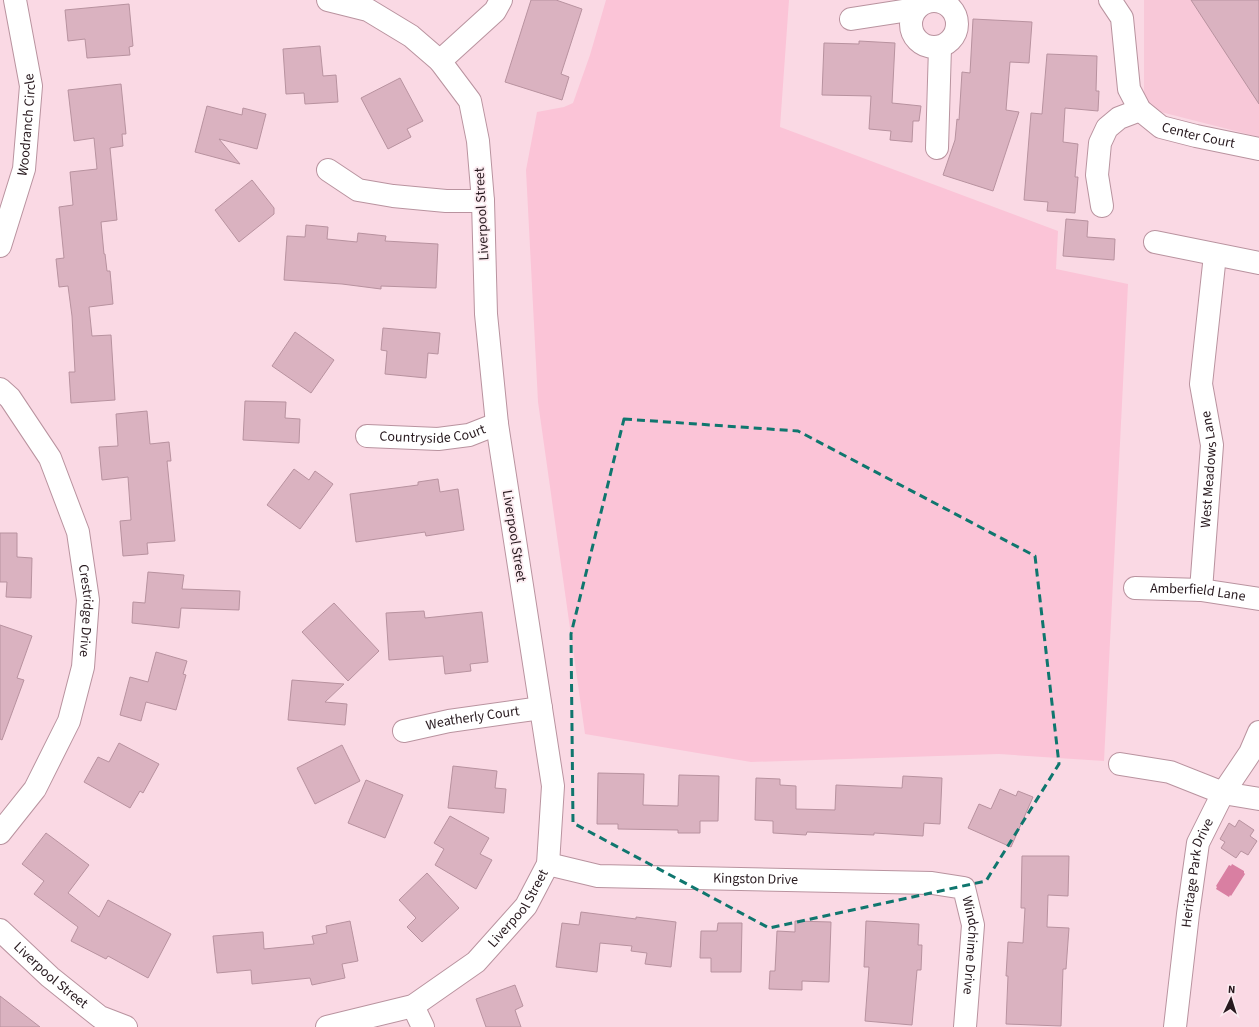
<svg xmlns="http://www.w3.org/2000/svg" width="1259" height="1027" viewBox="0 0 1259 1027" font-family="'Source Sans 3',sans-serif">
<style>
.built{fill:#f8c8d8}
.green{fill:#fbc4d7}
.water{fill:#d97fa2}
.building{fill:#dab2c0;stroke:#b8929f}
.lines{fill:none;stroke-linecap:round;stroke-linejoin:round}
.minor-casing{stroke:#b9939f;stroke-width:24}
.minor{stroke:#fff;stroke-width:22}
.marked{fill:none;stroke:#0f766e;stroke-width:3;stroke-dasharray:8 5;stroke-linejoin:round}
.labels{text-anchor:middle;dominant-baseline:central;stroke-width:3.5;stroke-linejoin:round;paint-order:stroke}
.street-label{font-size:14px;fill:#27191e;stroke:#fcecf1}
</style>
<rect width="100%" height="100%" fill="#fad9e4"/>
<path class="built" d="M 1144,0 L 1259,0 L 1259,137 L 1153,110 L 1144,95 Z"/>
<path class="green" d="M 606,0 L 789,0 L 780,127 L 1058,231 L 1056,269 L 1128,284 L 1104,761 L 999,754 L 751,762 L 585,734 L 538,402 L 526,170 L 537,112 L 564,107 L 573,103 L 590,55 Z"/>
<path class="water" d="M 1232,864 L 1244,871 L 1244,873 L 1245,874 L 1231,896 L 1230,895 L 1229,897 L 1216,889 L 1217,887 L 1216,886 L 1229,865 L 1231,866 Z"/>
<path class="building" d="M 531,0 L 556,0 L 582,9 L 561,74 L 569,77 L 562,100 L 505,82 Z
M 1191,0 L 1259,0 L 1259,104 Z
M 129,4 L 133,46 L 129,47 L 130,55 L 87,58 L 85,39 L 68,41 L 65,10 Z
M 973,19 L 1032,22 L 1029,63 L 1010,62 L 1006,110 L 1019,112 L 993,191 L 943,175 L 955,140 L 957,119 L 959,120 L 962,72 L 970,73 Z
M 859,41 L 895,43 L 892,103 L 921,106 L 919,121 L 913,121 L 912,142 L 890,140 L 891,131 L 869,129 L 871,96 L 822,95 L 824,43 L 859,44 Z
M 320,46 L 323,76 L 336,75 L 338,102 L 305,104 L 304,93 L 286,94 L 283,49 Z
M 1047,54 L 1097,56 L 1096,91 L 1099,91 L 1098,111 L 1065,108 L 1063,142 L 1078,144 L 1075,177 L 1078,177 L 1075,213 L 1047,211 L 1048,202 L 1024,200 L 1031,113 L 1042,114 Z
M 400,78 L 423,121 L 407,129 L 411,137 L 388,149 L 361,98 Z
M 121,84 L 126,134 L 122,134 L 123,146 L 110,148 L 117,220 L 101,222 L 104,254 L 105,254 L 107,271 L 110,271 L 113,304 L 89,307 L 92,336 L 111,335 L 115,400 L 71,403 L 69,372 L 75,372 L 72,316 L 68,286 L 59,287 L 56,259 L 64,258 L 59,207 L 73,205 L 70,172 L 97,169 L 94,138 L 74,141 L 68,90 Z
M 207,106 L 242,115 L 243,108 L 266,114 L 257,149 L 219,139 L 240,164 L 195,152 Z
M 252,180 L 274,208 L 274,214 L 239,242 L 215,210 Z
M 1066,219 L 1088,221 L 1087,237 L 1115,239 L 1114,260 L 1063,256 Z
M 306,225 L 328,227 L 327,239 L 357,242 L 358,233 L 386,236 L 385,241 L 438,244 L 436,288 L 381,286 L 381,289 L 342,284 L 284,280 L 287,236 L 305,237 Z
M 383,328 L 440,333 L 438,354 L 428,353 L 426,378 L 385,374 L 387,351 L 381,350 Z
M 295,332 L 334,360 L 311,393 L 272,366 Z
M 245,401 L 286,402 L 285,418 L 300,419 L 299,443 L 243,440 Z
M 147,411 L 150,444 L 169,442 L 171,461 L 167,461 L 175,541 L 147,543 L 148,554 L 123,556 L 120,521 L 131,520 L 128,477 L 102,480 L 99,447 L 118,446 L 116,414 Z
M 294,469 L 309,480 L 315,471 L 333,484 L 300,529 L 267,505 Z
M 438,479 L 440,492 L 458,489 L 464,530 L 426,536 L 425,532 L 356,542 L 350,494 L 418,485 L 418,482 Z
M 0,533 L 17,533 L 17,557 L 32,558 L 31,598 L 6,597 L 7,582 L 0,582 Z
M 148,572 L 184,575 L 182,589 L 240,591 L 239,610 L 181,608 L 179,628 L 132,623 L 133,602 L 145,603 Z
M 334,603 L 379,651 L 348,681 L 302,632 Z
M 424,611 L 425,618 L 482,612 L 488,662 L 470,664 L 471,671 L 445,674 L 443,656 L 389,660 L 386,613 Z
M 0,625 L 32,636 L 17,678 L 24,680 L 2,740 L 0,739 Z
M 156,652 L 187,661 L 183,674 L 186,675 L 176,710 L 146,702 L 141,721 L 120,715 L 130,677 L 148,682 Z
M 292,680 L 344,684 L 325,702 L 347,704 L 345,725 L 288,720 Z
M 119,743 L 159,764 L 143,793 L 140,791 L 130,808 L 84,782 L 98,757 L 109,762 Z
M 342,745 L 360,781 L 315,804 L 297,768 Z
M 453,766 L 497,771 L 495,788 L 506,789 L 504,813 L 448,808 Z
M 598,773 L 644,774 L 643,805 L 678,806 L 679,775 L 719,776 L 718,821 L 700,821 L 700,833 L 678,833 L 678,830 L 618,829 L 618,824 L 597,824 Z
M 903,776 L 942,778 L 940,824 L 924,823 L 923,836 L 874,833 L 874,835 L 807,832 L 806,835 L 773,833 L 773,821 L 755,820 L 756,778 L 780,779 L 780,785 L 796,786 L 796,809 L 835,810 L 836,785 L 902,788 Z
M 366,780 L 403,795 L 385,838 L 348,823 Z
M 1000,789 L 1016,796 L 1018,791 L 1033,797 L 1011,847 L 968,828 L 979,804 L 991,809 Z
M 450,816 L 489,838 L 480,854 L 492,860 L 476,889 L 435,865 L 444,849 L 434,843 Z
M 1239,820 L 1254,830 L 1250,836 L 1257,841 L 1248,855 L 1241,851 L 1236,858 L 1221,848 L 1225,842 L 1220,839 L 1229,823 L 1235,827 Z
M 46,833 L 89,865 L 68,893 L 99,917 L 108,900 L 171,934 L 148,978 L 108,956 L 106,959 L 71,941 L 78,927 L 34,894 L 44,881 L 22,864 Z
M 1022,856 L 1069,856 L 1068,896 L 1048,895 L 1047,927 L 1069,928 L 1066,969 L 1063,969 L 1061,1026 L 1006,1024 L 1008,976 L 1006,976 L 1008,942 L 1023,943 L 1025,908 L 1021,908 Z
M 427,873 L 459,908 L 422,942 L 407,927 L 416,918 L 399,900 Z
M 581,912 L 636,919 L 636,917 L 676,922 L 671,967 L 645,964 L 647,953 L 631,951 L 632,946 L 600,943 L 597,972 L 556,967 L 562,923 L 579,925 Z
M 350,921 L 358,961 L 342,964 L 345,978 L 312,985 L 310,978 L 252,984 L 251,970 L 217,973 L 213,936 L 263,932 L 264,949 L 314,944 L 312,936 L 327,933 L 326,926 Z
M 795,921 L 831,922 L 829,982 L 802,981 L 802,990 L 769,989 L 770,971 L 775,971 L 777,931 L 795,932 Z
M 866,921 L 919,924 L 918,945 L 922,945 L 921,970 L 917,970 L 912,1025 L 865,1021 L 869,967 L 864,967 Z
M 718,923 L 742,923 L 741,972 L 711,972 L 711,958 L 700,958 L 701,931 L 717,931 Z
M 515,985 L 523,1006 L 515,1010 L 521,1027 L 486,1027 L 476,999 Z
M 0,996 L 40,1027 L 0,1027 Z"/>
<g class="lines">
<g class="minor-casing">
<g id="minor">
<path id="s1" d="M 1110,0 L 1122,18 L 1129,89 L 1140,110 L 1161,127 L 1196,136 L 1259,149"/>
<circle cx="934" cy="24" r="23"/>
<path d="M 851,19 L 916,9"/>
<path d="M 440,61 L 495,11 L 501,0"/>
<path d="M 937,148 L 940,47"/>
<path d="M 328,170 L 358,190 L 393,196 L 446,201 L 483,201"/>
<path d="M 1102,206 L 1097,175 L 1100,143 L 1107,128 L 1119,118 L 1140,110"/>
<path d="M 1155,242 L 1259,263"/>
<path id="s2" d="M 0,246 L 24,169 L 31,86 L 15,0"/>
<path id="s3" d="M 0,389 L 10,398 L 50,458 L 78,532 L 88,600 L 83,667 L 69,721 L 35,789 L 0,833"/>
<path id="s4" d="M 367,436 L 438,439 L 469,435 L 497,424"/>
<path id="s5" d="M 1135,588 L 1201,590 L 1259,599"/>
<path id="s6" d="M 1201,590 L 1212,445 L 1201,384 L 1215,255"/>
<path id="s7" d="M 404,731 L 449,721 L 541,708"/>
<path d="M 1120,764 L 1170,772 L 1223,793 L 1259,799"/>
<path id="s8" d="M 548,864 L 598,876 L 932,883 L 964,888 L 973,925 L 965,1027"/>
<path id="s9" d="M 0,930 L 50,977 L 100,1017 L 126,1027"/>
<path d="M 413,1006 L 423,1027"/>
<path id="s10" d="M 327,1027 L 413,1006 L 476,962 L 526,906 L 548,864 L 553,786 L 497,424 L 486,314 L 483,201 L 478,141 L 470,101 L 440,61 L 411,36 L 368,10 L 328,0"/>
<path id="s11" d="M 1175,1027 L 1188,914 L 1198,843 L 1223,793 L 1250,753 L 1259,732"/>
</g>
</g>
<use href="#minor" class="minor"/>
</g>
<path class="marked" d="M 624,419 L 798,431 L 1035,556 L 1059,764 L 986,881 L 769,928 L 573,823 L 571,634 Z"/>
<g class="labels">
<g class="street-label">
<text stroke="none"><textPath href="#s2" startOffset="125">Woodranch Circle</textPath></text>
<text stroke="none"><textPath href="#s1" startOffset="182">Center Court</textPath></text>
<text transform="translate(482 214) rotate(-93)">Liverpool Street</text>
<text stroke="none"><textPath href="#s4" startOffset="66">Countryside Court</textPath></text>
<text stroke="none"><textPath href="#s6" startOffset="121">West Meadows Lane</textPath></text>
<text transform="translate(514 536) rotate(81)">Liverpool Street</text>
<text stroke="none"><textPath href="#s5" startOffset="63">Amberfield Lane</textPath></text>
<text stroke="none"><textPath href="#s3" startOffset="244">Crestridge Drive</textPath></text>
<text stroke="none"><textPath href="#s7" startOffset="70">Weatherly Court</textPath></text>
<text stroke="none"><textPath href="#s11" startOffset="156">Heritage Park Drive</textPath></text>
<text stroke="none"><textPath href="#s8" startOffset="209">Kingston Drive</textPath></text>
<text stroke="none"><textPath href="#s10" startOffset="234">Liverpool Street</textPath></text>
<text stroke="none"><textPath href="#s8" startOffset="476">Windchime Drive</textPath></text>
<text stroke="none"><textPath href="#s9" startOffset="68">Liverpool Street</textPath></text>
</g>
</g>
<g transform="translate(1231 999) rotate(4)" stroke="#fcecf1" stroke-width="3" paint-order="stroke">
<path d="M0-3L7 15L0 10L-7 15Z" fill="#27191e"/>
<text y="-6" font-size="11" font-weight="bold" text-anchor="middle" fill="#27191e">N</text>
</g>
</svg>
